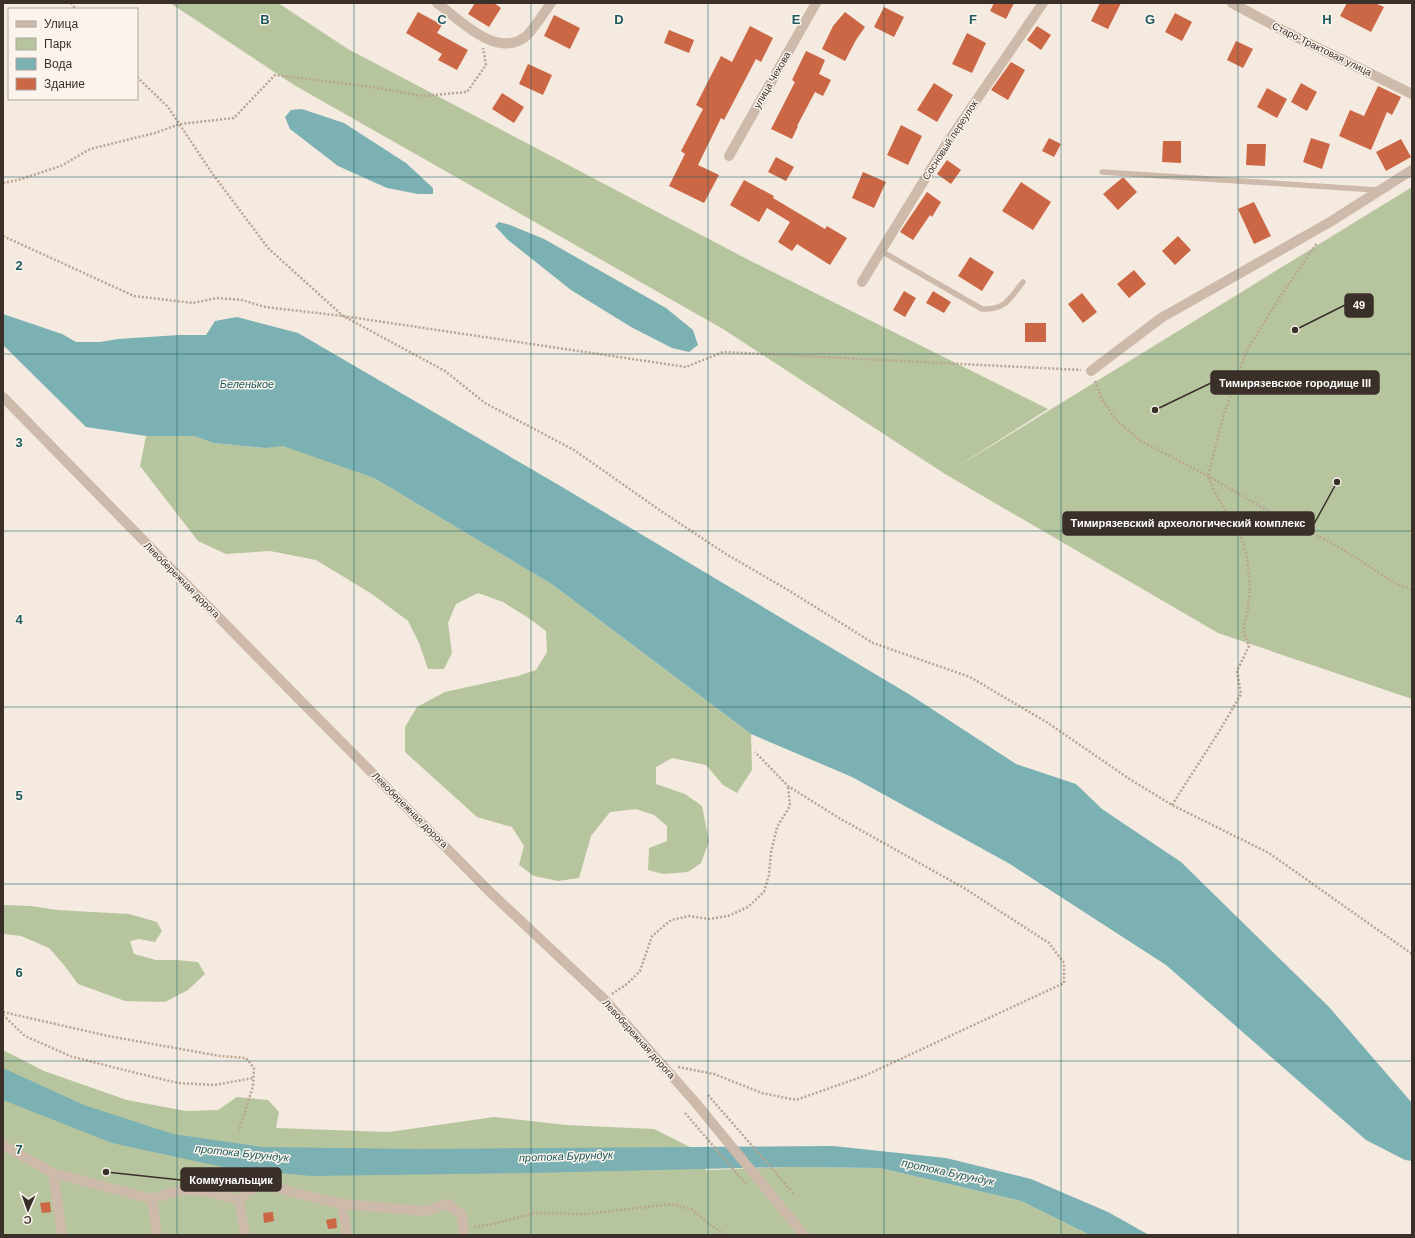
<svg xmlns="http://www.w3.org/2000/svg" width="1415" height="1238" viewBox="0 0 1415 1238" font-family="Arial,sans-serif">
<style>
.green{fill:#b7c59e}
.water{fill:#7cb1b3}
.building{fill:#cc6745}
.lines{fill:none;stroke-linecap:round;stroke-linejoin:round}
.path{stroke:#baa494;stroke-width:2.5;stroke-dasharray:2 2;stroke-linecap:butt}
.service{stroke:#cebaaa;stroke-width:5.5}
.minor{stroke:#cebaaa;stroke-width:10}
.grid{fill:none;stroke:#1c5a5f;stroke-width:1;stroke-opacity:0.55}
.labels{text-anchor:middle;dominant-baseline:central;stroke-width:3;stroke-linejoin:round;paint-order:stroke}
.street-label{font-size:10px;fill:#3b2f2a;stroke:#fbf4ec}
.water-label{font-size:11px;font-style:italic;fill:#1c5a5f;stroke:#fbf4ec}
.grid-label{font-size:13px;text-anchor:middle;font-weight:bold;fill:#1c5a5f;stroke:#fbf4ec;stroke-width:3;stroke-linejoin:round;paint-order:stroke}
.leader{fill:none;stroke:#3b2f2a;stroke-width:1.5}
.callout-dot{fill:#3b2f2a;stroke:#fbf4ec;stroke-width:1.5}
.callout{fill:#3b2f2a;stroke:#3b2f2a;stroke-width:1.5}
.callout-label{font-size:11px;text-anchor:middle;font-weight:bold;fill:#fff}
</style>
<rect width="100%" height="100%" fill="#f4eadf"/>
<path class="green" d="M 170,3 L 278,3 L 348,49 L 743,257 L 1048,409 L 952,470 L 1412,187 L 1412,699 L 1218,633 L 945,474 L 723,329 L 294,85 Z
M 146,436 L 194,436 L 213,443 L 265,448 L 283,445 L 374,478 L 553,585 L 751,734 L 752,770 L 737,793 L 723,785 L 706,765 L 672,758 L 656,767 L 656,784 L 685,794 L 702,806 L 709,841 L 701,863 L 688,872 L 663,874 L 648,870 L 649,848 L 667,841 L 667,826 L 654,815 L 636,809 L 610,812 L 591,836 L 579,878 L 558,881 L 534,876 L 519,865 L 524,846 L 512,827 L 477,817 L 405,752 L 405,727 L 417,707 L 445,692 L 518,676 L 536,670 L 547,652 L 546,631 L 527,617 L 503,602 L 478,593 L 456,604 L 448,623 L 452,653 L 444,669 L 428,669 L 419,643 L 408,621 L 372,594 L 316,560 L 270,551 L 226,554 L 198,541 L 140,466 Z
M 3,905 L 31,906 L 57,910 L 129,914 L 157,922 L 162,931 L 155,942 L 139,939 L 130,941 L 134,954 L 156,960 L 176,960 L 198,962 L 205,974 L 188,990 L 165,1002 L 125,1001 L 78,984 L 64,965 L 49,948 L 21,936 L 3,934 Z
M 3,1050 L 44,1071 L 127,1100 L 186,1111 L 218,1110 L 237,1097 L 268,1100 L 279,1112 L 276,1128 L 389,1132 L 494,1117 L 566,1125 L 654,1129 L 692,1148 L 708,1173 L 707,1170 L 789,1167 L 880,1168 L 1021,1201 L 1090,1235 L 3,1235 Z"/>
<path class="water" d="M 302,109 L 344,123 L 406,163 L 433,188 L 433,194 L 418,194 L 387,188 L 338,166 L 290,129 L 285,117 L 291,110 Z
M 499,222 L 510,225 L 544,239 L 666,308 L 693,330 L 698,345 L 689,352 L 672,348 L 631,327 L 571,290 L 508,240 L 495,226 Z
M 3,314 L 62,334 L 76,342 L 100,342 L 118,339 L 179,335 L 206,335 L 215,321 L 237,317 L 298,333 L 557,484 L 912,696 L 1016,764 L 1076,784 L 1102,809 L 1181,862 L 1329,1007 L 1412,1103 L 1412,1161 L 1405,1160 L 1366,1140 L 1166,965 L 1010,864 L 852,777 L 751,734 L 553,585 L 374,478 L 283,446 L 265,448 L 213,443 L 194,436 L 146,436 L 86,427 L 3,345 Z
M 3,1068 L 84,1105 L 173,1134 L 263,1147 L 419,1149 L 833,1146 L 946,1158 L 1031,1179 L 1108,1212 L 1149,1235 L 1090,1235 L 1021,1201 L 880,1168 L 789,1167 L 530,1173 L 311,1176 L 227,1168 L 112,1143 L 3,1100 Z"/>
<path class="building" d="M 475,3 L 494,3 L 501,8 L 489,27 L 468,14 Z
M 994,3 L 1014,3 L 1006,19 L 990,11 Z
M 1100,3 L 1121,3 L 1108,29 L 1091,21 Z
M 1347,3 L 1375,3 L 1384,7 L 1371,32 L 1340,16 Z
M 884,7 L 904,17 L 894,37 L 874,27 Z
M 418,12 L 442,25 L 437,33 L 468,50 L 457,70 L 438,60 L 442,54 L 406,33 Z
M 845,12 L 865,27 L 856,40 L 845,61 L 822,49 L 833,26 Z
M 1175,13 L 1192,22 L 1182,41 L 1165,32 Z
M 554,15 L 580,28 L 570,49 L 544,36 Z
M 750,26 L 773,38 L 761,62 L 756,59 L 724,120 L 721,118 L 698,165 L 719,175 L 704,203 L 669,186 L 685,154 L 681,151 L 703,109 L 696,105 L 721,56 L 732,62 Z
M 1037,26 L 1051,35 L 1041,50 L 1027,40 Z
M 669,30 L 694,40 L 689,53 L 664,43 Z
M 967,33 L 986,43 L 972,73 L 952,64 Z
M 1236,41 L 1253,49 L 1243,68 L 1227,60 Z
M 806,51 L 825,60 L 819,74 L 831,80 L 823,96 L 815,92 L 797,126 L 798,126 L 792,139 L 771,129 L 795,82 L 792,80 Z
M 1011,62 L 1025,70 L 1008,100 L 991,90 Z
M 528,64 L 552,75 L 543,95 L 519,84 Z
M 934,83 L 953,95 L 937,122 L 917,110 Z
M 1301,83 L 1317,92 L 1307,111 L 1291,102 Z
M 1378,86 L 1401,97 L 1392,115 L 1387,112 L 1371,150 L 1339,136 L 1350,110 L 1364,116 Z
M 1267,88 L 1287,99 L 1277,118 L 1257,107 Z
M 502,93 L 524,107 L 514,123 L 492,109 Z
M 901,125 L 922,136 L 908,165 L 887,155 Z
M 1049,138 L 1061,144 L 1054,157 L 1042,151 Z
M 1311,138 L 1330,144 L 1322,169 L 1303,162 Z
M 1401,139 L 1411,157 L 1386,171 L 1376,152 Z
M 1163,141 L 1181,141 L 1181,163 L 1162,162 Z
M 1247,144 L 1266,144 L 1265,166 L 1246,165 Z
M 776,157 L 794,167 L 786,181 L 768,172 Z
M 947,160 L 961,170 L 951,184 L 937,174 Z
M 863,172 L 886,182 L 874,208 L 852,198 Z
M 1122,178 L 1124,178 L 1137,192 L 1118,210 L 1103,194 Z
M 744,180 L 774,196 L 773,198 L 825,229 L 827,226 L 847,238 L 830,265 L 797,244 L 792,251 L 778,242 L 790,222 L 767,208 L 759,222 L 730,205 Z
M 1021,182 L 1051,202 L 1033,230 L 1002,211 Z
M 927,192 L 941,202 L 932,217 L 930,215 L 913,240 L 900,232 Z
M 1254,202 L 1271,236 L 1254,244 L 1238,209 Z
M 1178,236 L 1191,250 L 1175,265 L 1162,251 Z
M 970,257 L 994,272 L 982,291 L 958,276 Z
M 1134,270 L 1146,284 L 1129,298 L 1117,284 Z
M 904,291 L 916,298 L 905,317 L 893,310 Z
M 933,291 L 951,302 L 944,313 L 926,303 Z
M 1082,293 L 1097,312 L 1083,323 L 1068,304 Z
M 1025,323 L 1046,323 L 1046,342 L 1025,342 Z
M 50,1202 L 51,1212 L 42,1213 L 40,1203 Z
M 273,1212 L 274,1221 L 264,1223 L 263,1213 Z
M 336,1218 L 337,1228 L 328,1229 L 326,1220 Z"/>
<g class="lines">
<path class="path" d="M 71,3 L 76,9
M 137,77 L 168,107 L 212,173 L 268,248 L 343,316 L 445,371 L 485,403 L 574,450 L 661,511 L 726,554 L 788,590 L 873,643 L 970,677 L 1048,723 L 1128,778 L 1172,805 L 1269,853 L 1412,954
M 3,183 L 18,180 L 61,166 L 90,149 L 155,133 L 180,124 L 234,118 L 275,75 L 365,86 L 423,96 L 467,92 L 486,65 L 483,48
M 3,236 L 134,296 L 193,303 L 217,298 L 242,300 L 265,307 L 343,316 L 686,367 L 723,352 L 1081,370
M 1095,381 L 1103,401 L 1116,420 L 1139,440 L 1208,476 L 1279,517 L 1334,544 L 1395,583 L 1412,590
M 1172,805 L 1220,730 L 1241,694 L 1237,671 L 1249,646 L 1243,630 L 1248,608 L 1250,586 L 1247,556 L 1240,534 L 1215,493 L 1208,476 L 1224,414 L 1247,350 L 1282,294 L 1317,243
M 612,994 L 627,984 L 640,971 L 652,936 L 671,920 L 689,916 L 709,919 L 728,916 L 748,907 L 764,892 L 769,875 L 771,852 L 777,827 L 790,806 L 788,786
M 3,1012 L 108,1036 L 220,1056 L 246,1058 L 254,1068 L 253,1086 L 239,1131
M 3,1015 L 25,1036 L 70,1056 L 120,1069 L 178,1083 L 215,1085 L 253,1078
M 678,1067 L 714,1074 L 762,1093 L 796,1100 L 864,1076 L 1064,983 L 1064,963 L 1049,943 L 964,888 L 839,818 L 788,786 L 755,752
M 708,1095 L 794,1194
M 685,1113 L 746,1184
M 474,1227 L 493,1224 L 534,1213 L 586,1214 L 672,1204 L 691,1209 L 724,1235"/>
<path class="service" d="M 1102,172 L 1377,190
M 881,251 L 982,309 C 1006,310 1009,299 1023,282"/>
<path class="minor" d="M 437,3 C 459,19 496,59 525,37 C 532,32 545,11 551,3
M 1232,3 L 1284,31 L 1412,94
M 729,156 L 816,3
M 862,282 L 945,146 L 1043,3
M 1091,371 L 1161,318 L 1330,222 L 1412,170
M 3,397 L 289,689 L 490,892 L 604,999 L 695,1102 L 804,1235
M 3,1145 L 53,1173 L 152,1199 L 170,1193 L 184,1190 L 205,1191 L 239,1200 L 246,1192 L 257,1187 L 272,1186 L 295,1193 L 342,1204 L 426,1211 L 448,1204 L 462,1215 L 464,1235
M 53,1173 L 62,1235
M 152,1199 L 157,1235
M 239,1200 L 245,1235
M 342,1204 L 347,1235"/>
</g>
<path class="grid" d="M 177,3 L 177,1235M 354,3 L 354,1235M 531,3 L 531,1235M 708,3 L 708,1235M 884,3 L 884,1235M 1061,3 L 1061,1235M 1238,3 L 1238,1235M 3,177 L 1412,177M 3,354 L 1412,354M 3,531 L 1412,531M 3,707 L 1412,707M 3,884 L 1412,884M 3,1061 L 1412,1061"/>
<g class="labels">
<g class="street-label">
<text transform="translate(1322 49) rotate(26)">Старо-Трактовая улица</text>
<text transform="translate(772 80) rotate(-60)">улица Чехова</text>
<text transform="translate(950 140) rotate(-57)">Сосновый переулок</text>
<text transform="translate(182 580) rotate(45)">Левобережная дорога</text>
<text transform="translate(410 810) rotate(45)">Левобережная дорога</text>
<text transform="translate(639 1039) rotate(48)">Левобережная дорога</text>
</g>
<g class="water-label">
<text x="247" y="384">Беленькое</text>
<text transform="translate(242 1153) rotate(6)">протока Бурундук</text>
<text transform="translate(566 1156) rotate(-2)">протока Бурундук</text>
<text transform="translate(948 1172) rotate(12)">протока Бурундук</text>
</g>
</g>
<g class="grid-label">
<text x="265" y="24">B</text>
<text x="442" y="24">C</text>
<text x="619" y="24">D</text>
<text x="796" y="24">E</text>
<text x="973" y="24">F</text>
<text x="1150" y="24">G</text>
<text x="1327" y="24">H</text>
<text x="19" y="270">2</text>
<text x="19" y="447">3</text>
<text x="19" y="624">4</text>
<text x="19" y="800">5</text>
<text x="19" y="977">6</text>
<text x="19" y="1154">7</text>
</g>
<path class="leader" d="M1295 330L1345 305M1155 410L1211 383M1337 482L1314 524M106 1172L181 1180"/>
<g class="callout-dot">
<circle cx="1295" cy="330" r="4"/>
<circle cx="1155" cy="410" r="4"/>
<circle cx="1337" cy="482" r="4"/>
<circle cx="106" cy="1172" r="4"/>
</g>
<g class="callout">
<rect x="1345" y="294" width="28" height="23" rx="4"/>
<rect x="1211" y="371" width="168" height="23" rx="4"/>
<rect x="1063" y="512" width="251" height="23" rx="4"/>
<rect x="181" y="1168" width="100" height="23" rx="4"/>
</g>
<g class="callout-label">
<text x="1359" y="309">49</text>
<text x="1295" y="387">Тимирязевское городище III</text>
<text x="1188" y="527">Тимирязевский археологический комплекс</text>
<text x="231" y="1184">Коммунальщик</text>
</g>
<rect width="1415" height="1238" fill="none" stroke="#3b2f2a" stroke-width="8"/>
<rect x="8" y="8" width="130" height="92" fill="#fbf4ec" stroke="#aea59e"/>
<rect x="16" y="21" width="20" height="6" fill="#cebaaa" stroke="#aea59e"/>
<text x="44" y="28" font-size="12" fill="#3b2f2a">Улица</text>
<rect x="16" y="38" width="20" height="12" fill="#b7c59e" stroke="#aea59e"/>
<text x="44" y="48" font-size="12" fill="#3b2f2a">Парк</text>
<rect x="16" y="58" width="20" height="12" fill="#7cb1b3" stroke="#aea59e"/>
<text x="44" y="68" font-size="12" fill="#3b2f2a">Вода</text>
<rect x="16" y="78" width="20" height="12" fill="#cc6745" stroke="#aea59e"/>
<text x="44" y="88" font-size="12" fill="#3b2f2a">Здание</text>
<g transform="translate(28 1210) rotate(182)" stroke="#fbf4ec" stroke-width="3" paint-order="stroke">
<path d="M0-3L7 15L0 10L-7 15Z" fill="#3b2f2a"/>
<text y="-6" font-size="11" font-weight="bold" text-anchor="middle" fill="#3b2f2a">С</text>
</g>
</svg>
